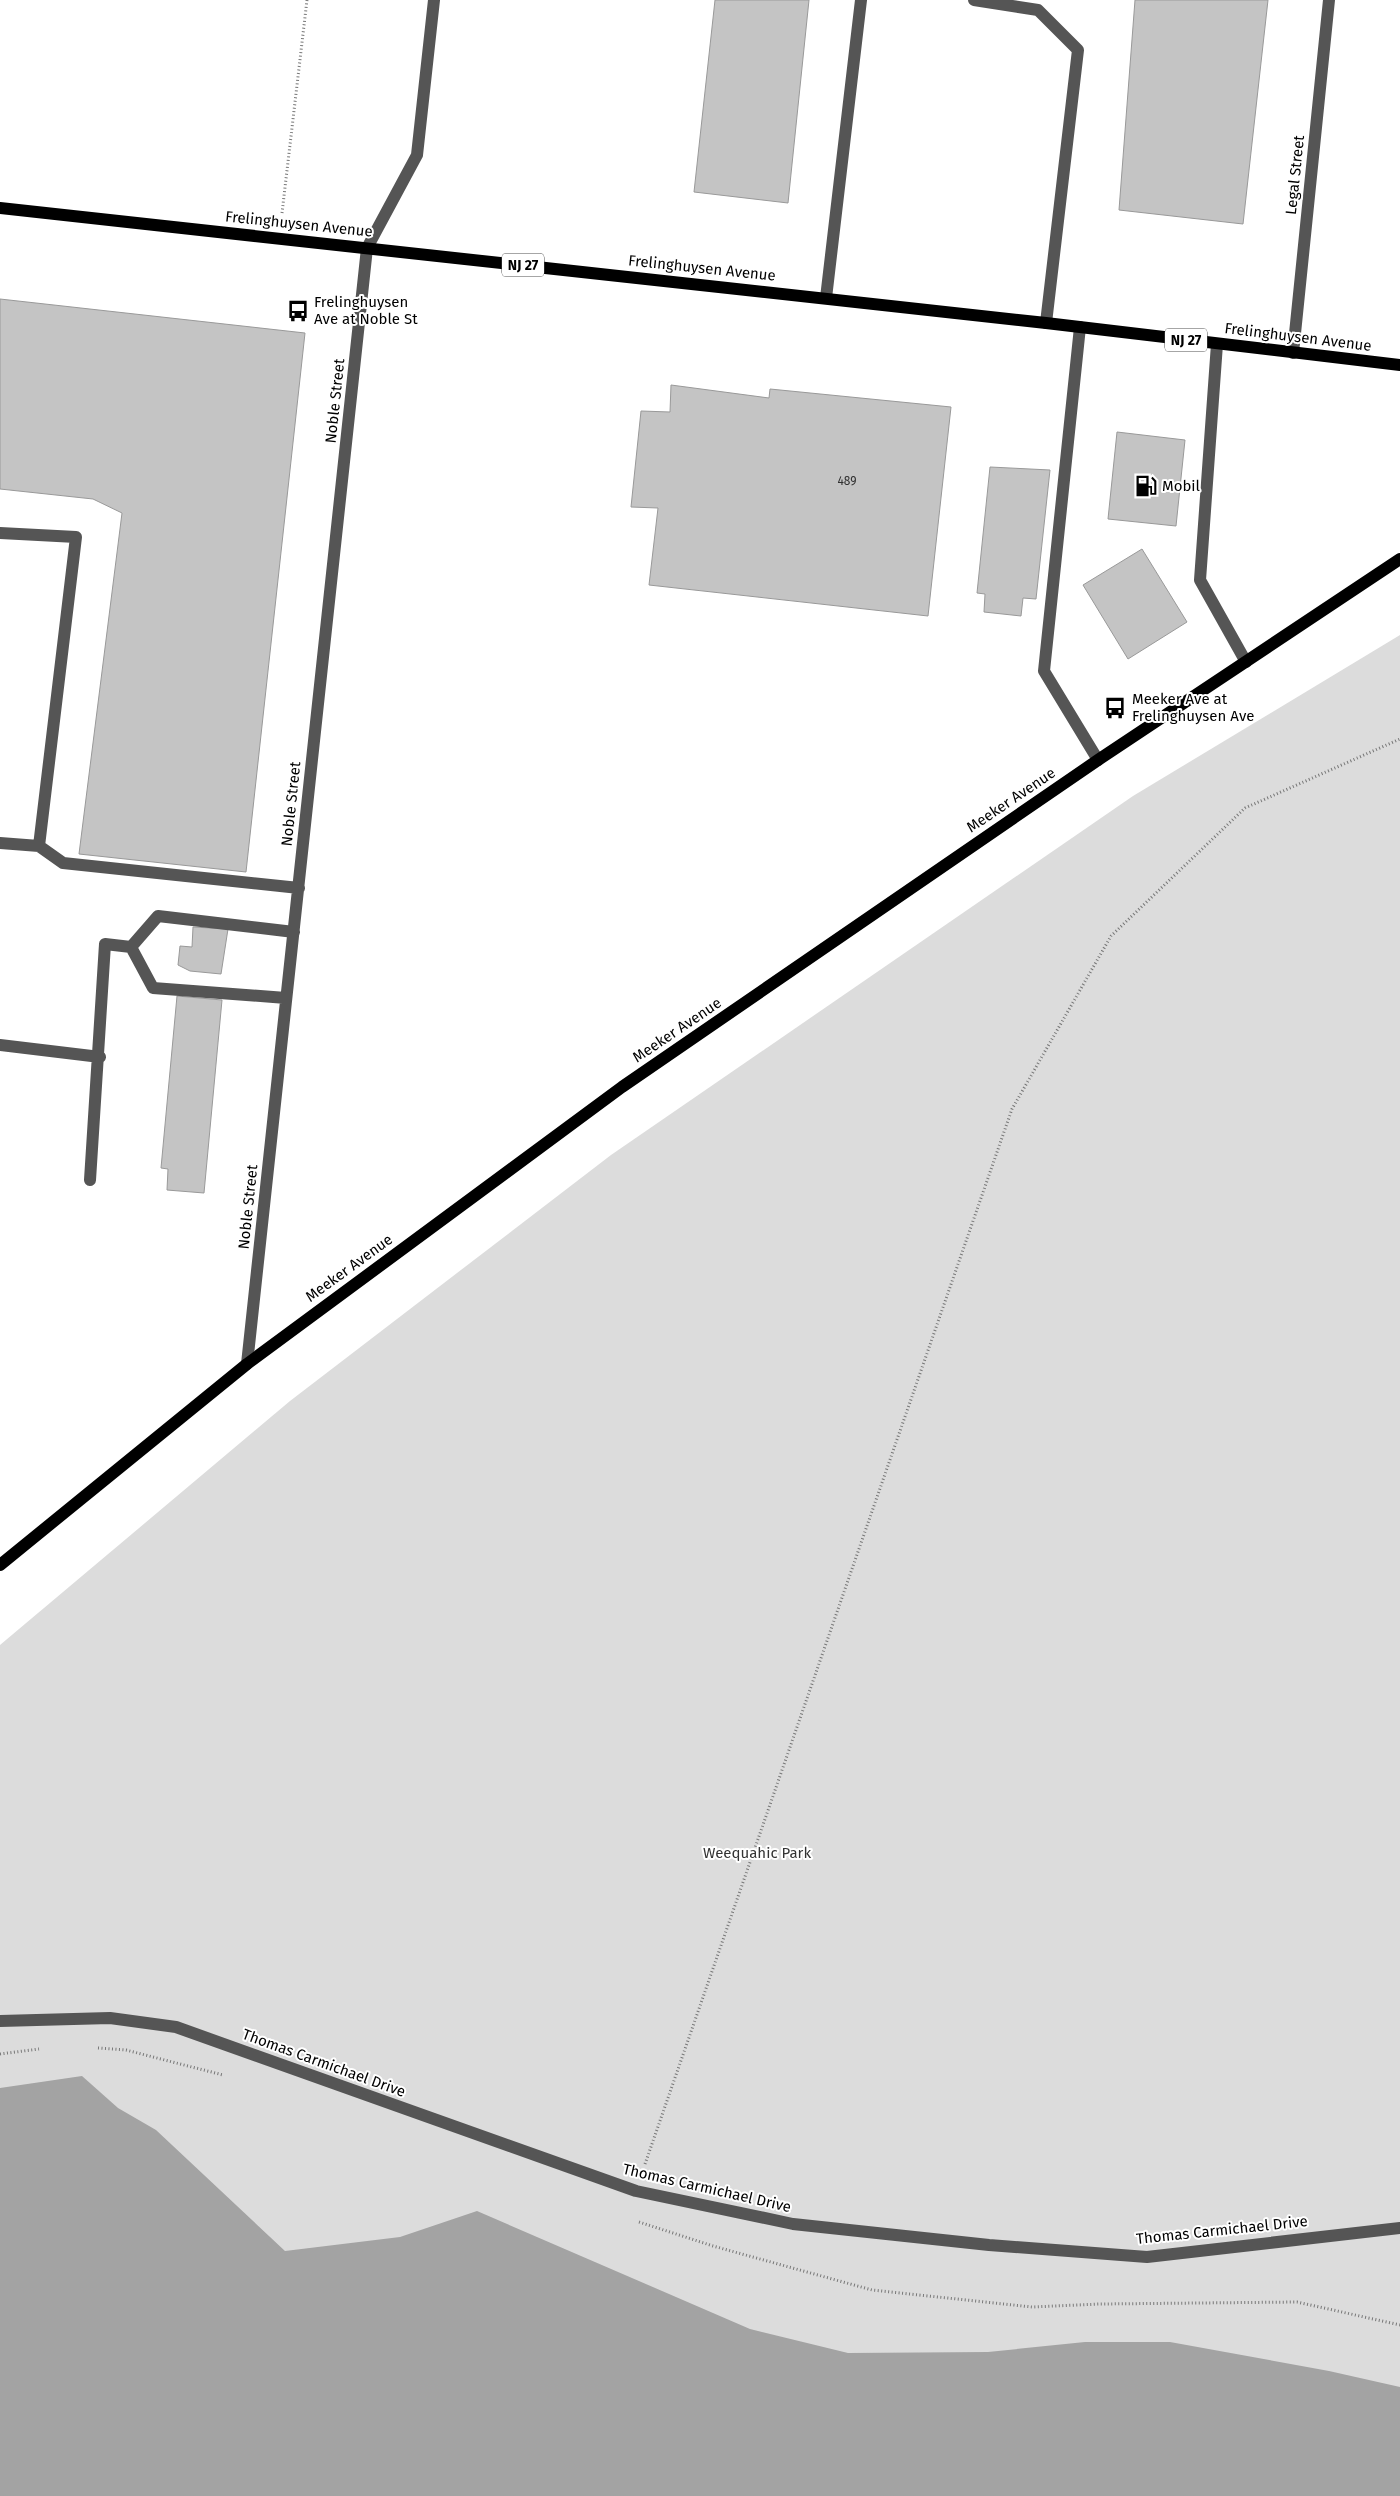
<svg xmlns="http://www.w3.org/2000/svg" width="1400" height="2496" viewBox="0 0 1400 2496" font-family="'Fira Sans',sans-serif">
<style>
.green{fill:#dcdcdc}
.water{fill:#a3a3a3}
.building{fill:#c4c4c4;stroke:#999}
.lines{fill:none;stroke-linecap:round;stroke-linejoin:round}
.path{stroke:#777;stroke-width:3;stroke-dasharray:1 2.5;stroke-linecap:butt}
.minor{stroke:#555;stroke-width:12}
.major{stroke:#000;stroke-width:12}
.labels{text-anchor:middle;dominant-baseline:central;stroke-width:4;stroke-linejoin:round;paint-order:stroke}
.number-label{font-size:12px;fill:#313131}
.shield{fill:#fff;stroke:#4c4c4c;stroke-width:1}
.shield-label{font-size:14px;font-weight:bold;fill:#000}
.street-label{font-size:15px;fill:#000;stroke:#fff}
.poi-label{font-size:15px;fill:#000;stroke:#fff;text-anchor:start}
.park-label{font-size:15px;fill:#333;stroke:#fff}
</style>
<rect width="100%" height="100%" fill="#fff"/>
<path class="green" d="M 1400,635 L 1400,2496 L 0,2496 L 0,1645 L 290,1401 L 611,1155 L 1133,796 Z"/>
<path class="water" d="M 82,2076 L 118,2108 L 156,2130 L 285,2251 L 400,2237 L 477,2211 L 750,2329 L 848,2353 L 988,2352 L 1085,2342 L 1170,2342 L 1329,2371 L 1400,2387 L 1400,2496 L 0,2496 L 0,2088 Z"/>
<path class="building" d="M 715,0 L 809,0 L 788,203 L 694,192 Z
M 1135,0 L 1268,0 L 1243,224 L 1119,210 Z
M 0,299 L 305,333 L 246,872 L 79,854 L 122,513 L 93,499 L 0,489 Z
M 671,385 L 769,398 L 770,389 L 951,407 L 928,616 L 649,585 L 658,508 L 631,507 L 641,411 L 670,412 Z
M 1117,432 L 1185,440 L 1176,526 L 1108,519 Z
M 990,467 L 1050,470 L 1036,599 L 1023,598 L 1021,616 L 984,612 L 985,594 L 977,593 Z
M 1142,549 L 1187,622 L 1128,659 L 1083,585 Z
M 193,927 L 228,929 L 221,974 L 190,971 L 178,965 L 180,946 L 192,947 Z
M 177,996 L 222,1000 L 204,1193 L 167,1190 L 168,1169 L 161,1168 Z"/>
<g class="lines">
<path class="path" d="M 282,213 L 307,0
M 98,2048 L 126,2050 L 223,2075
M 0,2054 L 39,2049
M 645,2164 L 1012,1109 L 1111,936 L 1245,808 L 1400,739
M 639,2222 L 713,2246 L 872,2290 L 1032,2307 L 1100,2304 L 1297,2302 L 1400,2325"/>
<path class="minor" d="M 974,0 L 1038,10 L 1078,50 L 1046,323
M 826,298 L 861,0
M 1080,327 L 1044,671 L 1098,760
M 1217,344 L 1200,580 L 1246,662
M 1293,353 L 1329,0
M 0,533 L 76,537 L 39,846
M 0,843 L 39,846 L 63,863 L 299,888
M 131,947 L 153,988 L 286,998
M 131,947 L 158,916 L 294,932
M 0,1045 L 100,1057
M 90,1180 L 105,944 L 131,947
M 247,1364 L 367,248 L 417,155 L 434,0
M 0,2021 L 110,2018 L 176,2027 L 636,2191 L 793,2224 L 989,2245 L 1147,2257 L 1400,2228"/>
<path class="major" d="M 0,208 L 1046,323 L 1400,365
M 0,1565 L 247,1364 L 622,1087 L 1098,760 L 1400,559"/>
</g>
<defs>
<g id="bus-bare" transform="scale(1.725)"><path d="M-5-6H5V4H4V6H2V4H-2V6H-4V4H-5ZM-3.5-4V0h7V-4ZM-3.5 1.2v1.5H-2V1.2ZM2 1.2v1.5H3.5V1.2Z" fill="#000" stroke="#fff" stroke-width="2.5" paint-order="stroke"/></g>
<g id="fuel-bare" transform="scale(1.725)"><path d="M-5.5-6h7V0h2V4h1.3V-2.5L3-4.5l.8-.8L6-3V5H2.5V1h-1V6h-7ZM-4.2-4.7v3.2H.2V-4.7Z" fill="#000" stroke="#fff" stroke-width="2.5" paint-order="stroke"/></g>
</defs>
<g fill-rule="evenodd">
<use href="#bus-bare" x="298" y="311"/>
<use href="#fuel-bare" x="1146" y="486"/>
<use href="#bus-bare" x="1115" y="708"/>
</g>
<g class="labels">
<g class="number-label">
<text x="847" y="481">489</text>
</g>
<g class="shield">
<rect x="502" y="253.5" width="42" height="23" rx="4"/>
<rect x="1165" y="328.5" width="42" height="23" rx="4"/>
</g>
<g class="shield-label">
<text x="523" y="265">NJ 27</text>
<text x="1186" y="340">NJ 27</text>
</g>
<g class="street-label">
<text transform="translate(1295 175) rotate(-84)">Legal Street</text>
<text transform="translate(299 224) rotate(6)">Frelinghuysen Avenue</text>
<text transform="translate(702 268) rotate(6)">Frelinghuysen Avenue</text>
<text transform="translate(1298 337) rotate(7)">Frelinghuysen Avenue</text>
<text transform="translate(335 401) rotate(-84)">Noble Street</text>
<text transform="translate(1011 800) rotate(-34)">Meeker Avenue</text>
<text transform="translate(291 804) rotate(-84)">Noble Street</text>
<text transform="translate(677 1030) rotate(-34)">Meeker Avenue</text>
<text transform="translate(248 1207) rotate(-84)">Noble Street</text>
<text transform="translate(349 1268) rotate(-36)">Meeker Avenue</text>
<text transform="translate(324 2063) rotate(20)">Thomas Carmichael Drive</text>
<text transform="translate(707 2188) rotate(13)">Thomas Carmichael Drive</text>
<text transform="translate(1222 2230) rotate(-6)">Thomas Carmichael Drive</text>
</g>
<g class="poi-label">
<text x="314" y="302">Frelinghuysen<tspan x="314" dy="17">Ave at Noble St</tspan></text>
<text x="1162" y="486">Mobil</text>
<text x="1132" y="699">Meeker Ave at<tspan x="1132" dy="17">Frelinghuysen Ave</tspan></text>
</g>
<g class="park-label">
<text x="757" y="1853">Weequahic Park</text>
</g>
</g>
</svg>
